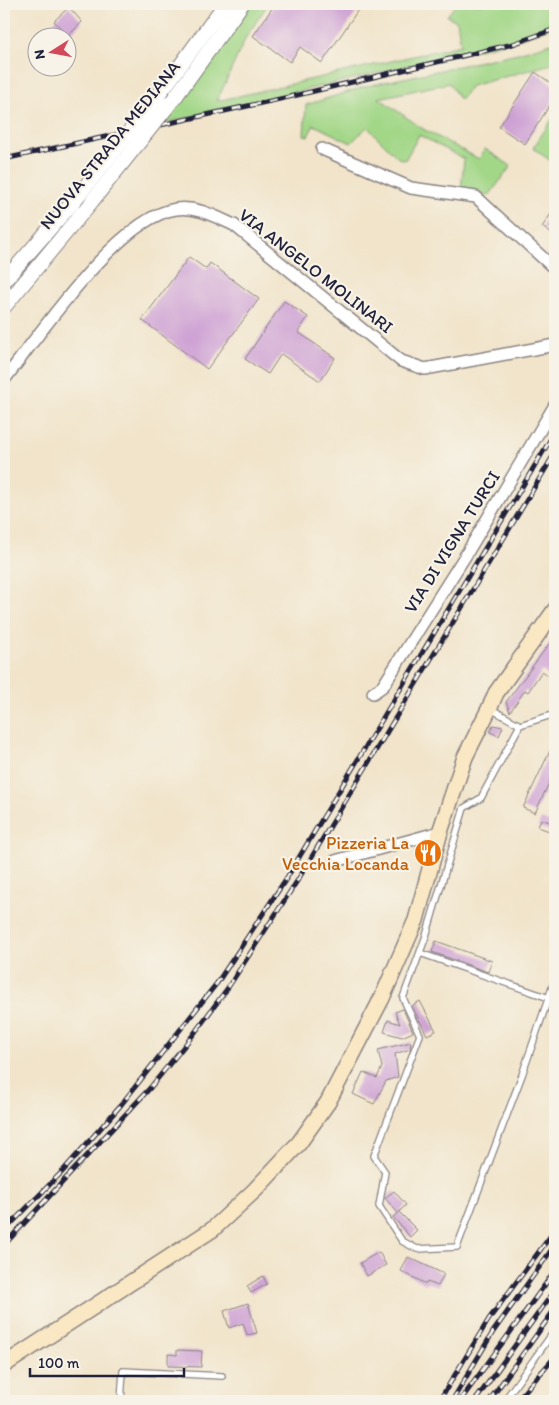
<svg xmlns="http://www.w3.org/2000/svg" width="559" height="1405" viewBox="0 0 559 1405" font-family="Itim,sans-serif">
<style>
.green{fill:#a3d788;stroke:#627c62}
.building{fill:#cea1d4}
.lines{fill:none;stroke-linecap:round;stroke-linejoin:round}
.service-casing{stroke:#8a8382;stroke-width:8}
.minor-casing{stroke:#8a8382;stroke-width:14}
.tertiary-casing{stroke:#8a8382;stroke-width:16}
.secondary-casing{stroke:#8a8382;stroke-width:18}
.service{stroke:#fff;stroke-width:5.5}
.minor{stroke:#fff;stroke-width:11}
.tertiary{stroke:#fff;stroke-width:14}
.secondary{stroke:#fae7c3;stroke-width:15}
.rail-casing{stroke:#22223b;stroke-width:5}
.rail{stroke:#f7f3e8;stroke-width:3;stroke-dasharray:9;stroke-linecap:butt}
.tertiary-bridge-casing{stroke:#8a8382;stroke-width:16;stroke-linecap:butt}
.tertiary-bridge{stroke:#fff;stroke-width:14}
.labels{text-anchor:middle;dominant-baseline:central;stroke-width:4.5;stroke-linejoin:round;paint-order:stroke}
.street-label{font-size:18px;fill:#22223b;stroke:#f7f3e8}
.food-label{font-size:18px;fill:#c56008;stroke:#f7f3e8;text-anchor:end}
</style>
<rect width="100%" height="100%" fill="#f7f3e8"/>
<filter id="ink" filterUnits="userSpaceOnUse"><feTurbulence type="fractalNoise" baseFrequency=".02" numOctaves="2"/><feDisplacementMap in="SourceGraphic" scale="10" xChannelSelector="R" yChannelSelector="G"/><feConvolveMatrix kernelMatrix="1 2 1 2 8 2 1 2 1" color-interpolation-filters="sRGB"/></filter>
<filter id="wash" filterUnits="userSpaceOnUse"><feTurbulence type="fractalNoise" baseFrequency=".0096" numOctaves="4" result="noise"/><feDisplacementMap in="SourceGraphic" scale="20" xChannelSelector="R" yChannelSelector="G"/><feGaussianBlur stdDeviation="1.12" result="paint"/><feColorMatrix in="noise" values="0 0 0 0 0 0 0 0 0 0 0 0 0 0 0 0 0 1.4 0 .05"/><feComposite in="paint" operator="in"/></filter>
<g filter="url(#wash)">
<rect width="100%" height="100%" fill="#f1e4ca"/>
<path class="green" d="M 248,4 L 268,4 L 246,37 L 217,101 L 461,45 L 457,21 L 447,16 L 456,4 L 555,4 L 555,26 L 516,40 L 455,55 L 165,123 Z
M 555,42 L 555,63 L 471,86 L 460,100 L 449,83 L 379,98 L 423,129 L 479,159 L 485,149 L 511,166 L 488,197 L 479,191 L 461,191 L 464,159 L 419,135 L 405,160 L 398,158 L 367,127 L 351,143 L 314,125 L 308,136 L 304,135 L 306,105 L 367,86 L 518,53 Z
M 555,115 L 555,164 L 533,148 Z"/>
<g id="blocks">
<path class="building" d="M 275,4 L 362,4 L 322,63 L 300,47 L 290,62 L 253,36 Z
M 69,7 L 82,22 L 68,36 L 54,21 Z
M 535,72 L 555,86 L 555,97 L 525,144 L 499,127 Z
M 555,208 L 555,236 L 542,227 Z
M 189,257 L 206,269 L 210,263 L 259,299 L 207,369 L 142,320 Z
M 284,301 L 308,317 L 298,332 L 335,358 L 320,381 L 281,354 L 268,374 L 245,359 Z
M 555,636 L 555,663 L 551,668 L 555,671 L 555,680 L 542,671 L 528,692 L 525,690 L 510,712 L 506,702 Z
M 493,725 L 503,727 L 499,736 L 490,732 Z
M 555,740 L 555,770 L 535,813 L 523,808 Z
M 541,819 L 555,824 L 555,833 L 538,827 Z
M 436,941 L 492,961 L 488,972 L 432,952 Z
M 420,1001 L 436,1031 L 427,1035 L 412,1006 Z
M 403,1009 L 413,1032 L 402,1037 L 384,1032 L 388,1020 L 400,1024 L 395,1012 Z
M 411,1042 L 410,1049 L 395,1054 L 398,1077 L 386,1081 L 374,1104 L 353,1094 L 363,1072 L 377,1078 L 382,1067 L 378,1050 Z
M 394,1191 L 406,1205 L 399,1212 L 417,1230 L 410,1237 L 393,1217 L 398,1213 L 385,1198 Z
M 379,1252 L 386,1265 L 367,1276 L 360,1263 Z
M 408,1257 L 444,1274 L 438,1286 L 427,1282 L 426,1284 L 401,1271 Z
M 263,1276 L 267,1284 L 251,1293 L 247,1286 Z
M 248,1303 L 257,1333 L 247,1335 L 243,1323 L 229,1328 L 224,1311 Z
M 177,1350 L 202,1351 L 201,1367 L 168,1366 L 168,1354 L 177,1355 Z"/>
</g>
</g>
<g filter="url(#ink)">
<use href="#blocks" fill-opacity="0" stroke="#8a8382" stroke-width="1"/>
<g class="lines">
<g class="service-casing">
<path id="service" d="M 491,709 L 520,725 L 481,798 L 464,808 L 426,936 L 403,998 L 420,1035 L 374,1156 L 385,1172 L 379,1206 L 402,1241 L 417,1249 L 457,1247 L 522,1075 L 555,979
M 520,725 L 555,714
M 420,953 L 549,998
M 121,1401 L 123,1371 L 222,1376
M 504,1401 L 555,1330"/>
</g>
<g class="minor-casing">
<path id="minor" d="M 322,149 L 411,188 L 476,197 L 555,269
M 4,380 C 40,334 119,217 176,209 C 197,206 216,217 234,225 L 401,361 L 425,369 L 555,345
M 373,693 L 383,686 L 467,553 L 555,405
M 335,861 L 440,832"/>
</g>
<g class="tertiary-casing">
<path id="tertiary" d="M 159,95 L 225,4
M 176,96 L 242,4
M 4,281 L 73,202
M 4,307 L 92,201"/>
</g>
<g class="secondary-casing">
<path id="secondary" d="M 4,1365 L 213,1229 L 255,1190 L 299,1143 L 328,1102 L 382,998 L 416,920 L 440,832 L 465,757 L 489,709 L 496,693 L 555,610"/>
</g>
<use href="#service" class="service"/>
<use href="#minor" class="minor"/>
<use href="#tertiary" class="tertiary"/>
<use href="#secondary" class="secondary"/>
<g class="rail-casing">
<path id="rail" d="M 4,159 L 289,97 L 513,44 L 555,29
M 4,1231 L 62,1172 L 120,1106 L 217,983 L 286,879 L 555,432
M 4,1245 L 150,1088 L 193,1035 L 227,989 L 299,878 L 555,453
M 439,1401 L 489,1319 L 555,1230
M 452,1401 L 493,1332 L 555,1245
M 460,1401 L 555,1271
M 475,1401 L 555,1290
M 489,1401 L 555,1309
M 516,1401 L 555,1357"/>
</g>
<use href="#rail" class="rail"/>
<g class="tertiary-bridge-casing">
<path id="tertiary-bridge" d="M 92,201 L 176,96
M 73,202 L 159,95"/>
</g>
<use href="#tertiary-bridge" class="tertiary-bridge"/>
</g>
</g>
<defs>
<g id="restaurant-disc" transform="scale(1.4375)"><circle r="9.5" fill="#e8710a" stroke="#f7f3e8"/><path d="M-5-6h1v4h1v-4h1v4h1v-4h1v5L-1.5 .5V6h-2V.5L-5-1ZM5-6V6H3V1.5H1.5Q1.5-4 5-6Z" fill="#fff"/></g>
</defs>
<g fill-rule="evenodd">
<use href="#restaurant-disc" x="428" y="853"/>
</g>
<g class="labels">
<g class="street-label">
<text transform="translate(110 145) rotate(-51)">NUOVA STRADA MEDIANA</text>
<text transform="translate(316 271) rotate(38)">VIA ANGELO MOLINARI</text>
<text transform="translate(452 542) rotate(-58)">VIA DI VIGNA TURCI</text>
</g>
<g class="food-label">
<text x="409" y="843">Pizzeria La<tspan x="409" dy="21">Vecchia Locanda</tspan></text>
</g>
</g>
<rect width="559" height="1405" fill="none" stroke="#f7f3e8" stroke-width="20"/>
<g transform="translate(52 52) rotate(259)"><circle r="24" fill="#f7f3e8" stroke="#a29fa3"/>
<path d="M0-4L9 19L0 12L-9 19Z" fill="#d1495b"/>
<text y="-8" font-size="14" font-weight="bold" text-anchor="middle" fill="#22223b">N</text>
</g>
<path d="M30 1368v8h154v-8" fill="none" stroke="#22223b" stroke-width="2.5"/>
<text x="38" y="1368" font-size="15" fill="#22223b" stroke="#f7f3e8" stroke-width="4" paint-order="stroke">100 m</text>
</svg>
